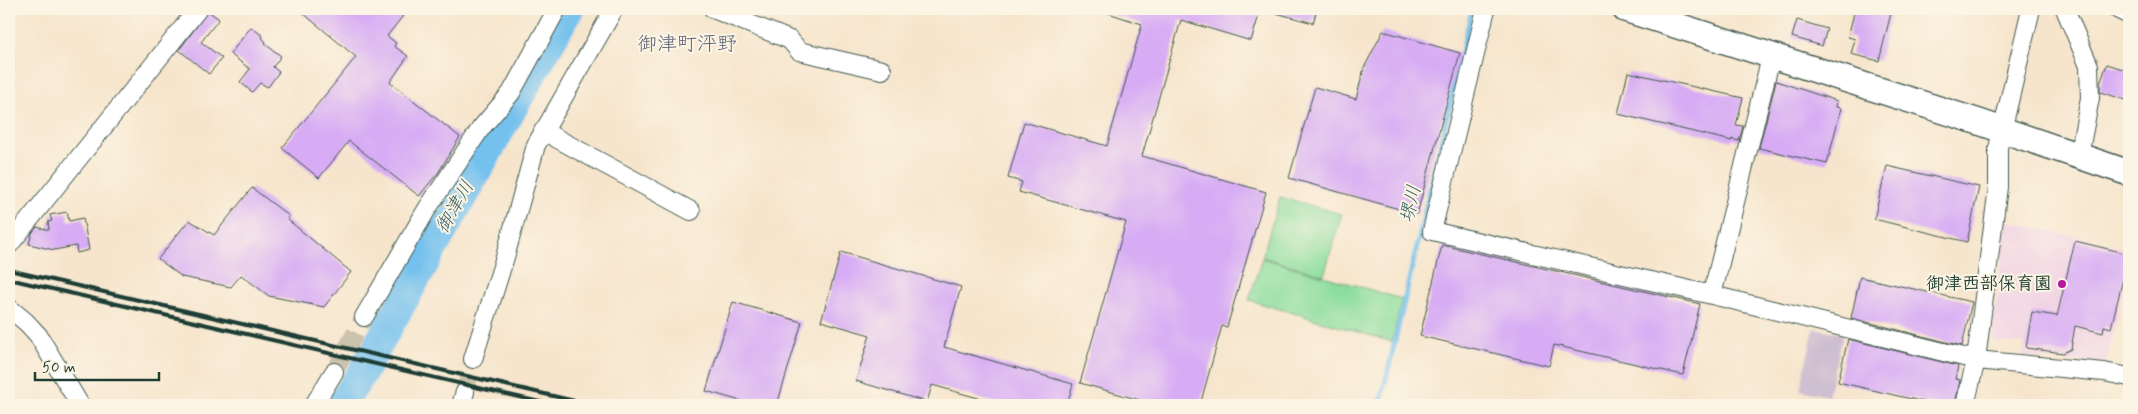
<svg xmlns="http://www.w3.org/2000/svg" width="2138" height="414" viewBox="0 0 2138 414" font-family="Mynerve,'Klee One',sans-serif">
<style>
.built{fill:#f0d0e4}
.industrial{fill:#cebed1}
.green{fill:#8cdd9d;stroke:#568d68}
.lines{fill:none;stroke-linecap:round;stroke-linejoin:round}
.stream{stroke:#74c1ee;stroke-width:5}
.river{stroke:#74c1ee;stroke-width:30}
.building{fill:#d7acf4}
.street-tunnel{stroke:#cbc3ae;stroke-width:18;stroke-dasharray:18 9;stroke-linecap:butt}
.street-casing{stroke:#3f564b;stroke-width:20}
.secondary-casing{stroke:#3f564b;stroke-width:28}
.street{stroke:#fff;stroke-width:18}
.secondary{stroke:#fff;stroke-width:25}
.rail{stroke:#1f3d34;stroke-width:4}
.poi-dot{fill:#b5179e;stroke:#fcf5e5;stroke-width:2}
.labels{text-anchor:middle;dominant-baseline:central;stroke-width:4;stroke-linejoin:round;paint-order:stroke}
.poi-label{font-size:18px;font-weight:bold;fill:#1f3d34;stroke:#fcf5e5;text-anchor:end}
.water-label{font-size:19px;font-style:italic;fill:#345e62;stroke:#fcf5e5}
.quarter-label{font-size:20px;fill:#5f6477;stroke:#fcf5e5}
</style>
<rect width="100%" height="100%" fill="#fcf5e5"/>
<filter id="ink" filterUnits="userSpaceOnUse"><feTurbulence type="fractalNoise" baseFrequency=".02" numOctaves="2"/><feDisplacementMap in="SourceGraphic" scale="10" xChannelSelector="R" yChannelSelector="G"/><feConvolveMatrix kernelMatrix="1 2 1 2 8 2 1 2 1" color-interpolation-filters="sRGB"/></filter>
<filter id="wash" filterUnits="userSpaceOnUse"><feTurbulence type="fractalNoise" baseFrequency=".0096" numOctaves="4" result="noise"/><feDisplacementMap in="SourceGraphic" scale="20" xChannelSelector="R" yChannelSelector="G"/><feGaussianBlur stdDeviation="1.12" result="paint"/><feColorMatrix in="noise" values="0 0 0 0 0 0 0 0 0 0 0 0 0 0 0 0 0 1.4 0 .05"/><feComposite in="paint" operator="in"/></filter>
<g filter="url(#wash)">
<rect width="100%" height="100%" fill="#f6e5cc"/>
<path class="built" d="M 2006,221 L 2129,249 L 2129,264 L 2106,365 L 2023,357 L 2025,344 L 1992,341 Z"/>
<path class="industrial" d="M 1814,328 L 1843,334 L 1828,396 L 1800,390 Z"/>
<path class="green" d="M 1280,197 L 1342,214 L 1324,275 L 1262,257 Z
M 1262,258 L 1402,299 L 1392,342 L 1249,300 Z"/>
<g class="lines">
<path class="stream" d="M 1380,405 L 1472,9"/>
<path class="river" d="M 341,405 L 359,378 L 569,9"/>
</g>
<g id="blocks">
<path class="building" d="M 298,9 L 394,9 L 403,16 L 387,36 L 396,43 L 394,46 L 408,56 L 390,82 L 460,137 L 438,173 L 419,196 L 349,141 L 319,178 L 282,148 L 356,57 Z
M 1109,9 L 1261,9 L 1251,41 L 1181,20 L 1142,156 L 1266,192 L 1227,327 L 1222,326 L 1200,405 L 1157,405 L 1080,383 L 1126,222 L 1019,192 L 1022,182 L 1008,178 L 1024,122 L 1107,146 L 1142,24 L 1108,13 Z
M 1277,9 L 1317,9 L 1313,23 L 1276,13 Z
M 1855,9 L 1892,9 L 1879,61 L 1851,54 L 1855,39 L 1848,37 Z
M 208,11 L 219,19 L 201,42 L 222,58 L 209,74 L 179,50 Z
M 1797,20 L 1827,29 L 1822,46 L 1792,37 Z
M 251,27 L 263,36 L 262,38 L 266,42 L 265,44 L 281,56 L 273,67 L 279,72 L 268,87 L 260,83 L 252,92 L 240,82 L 250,69 L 230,54 Z
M 1383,31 L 1460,53 L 1417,214 L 1289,178 L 1315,87 L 1356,99 L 1364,68 Z
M 2107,64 L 2129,71 L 2129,101 L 2100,92 L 2100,84 Z
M 1628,72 L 1743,98 L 1736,125 L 1743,126 L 1739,141 L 1732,139 L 1732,141 L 1618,114 Z
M 1776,81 L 1837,101 L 1836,107 L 1841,108 L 1827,164 L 1759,148 Z
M 1887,166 L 1979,187 L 1967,242 L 1874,219 Z
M 252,188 L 289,216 L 287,219 L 351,272 L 324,307 L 269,296 L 241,275 L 231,287 L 182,277 L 158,259 L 189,220 L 214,235 Z
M 67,212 L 69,221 L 83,218 L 89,250 L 77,253 L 76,246 L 54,250 L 29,244 L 32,233 L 37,227 L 49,230 L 48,222 L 52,221 L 50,215 Z
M 2075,241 L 2129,254 L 2111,328 L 2104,326 L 2103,333 L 2075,326 L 2071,349 L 2063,353 L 2026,348 L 2032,312 L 2057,316 Z
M 1442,245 L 1700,304 L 1683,375 L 1554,345 L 1549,366 L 1420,336 Z
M 841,252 L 961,287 L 944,347 L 1073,384 L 1067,405 L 1003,405 L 932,385 L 927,402 L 856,381 L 870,335 L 821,321 Z
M 1860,277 L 1972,302 L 1962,346 L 1851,318 Z
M 733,302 L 802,322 L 777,405 L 755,405 L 706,391 Z
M 1848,339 L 1958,366 L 1955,379 L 1960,380 L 1955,405 L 1937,405 L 1838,382 Z"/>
</g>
</g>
<g filter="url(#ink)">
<use href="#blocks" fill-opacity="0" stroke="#3f564b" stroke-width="1"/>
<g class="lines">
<path class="street-tunnel" d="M 334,372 L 364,317
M 465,392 L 473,359"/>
<g class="street-casing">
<path id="street" d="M 713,9 L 790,40 L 799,51 L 882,70
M 1486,9 L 1432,231 L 1712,295 L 1976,360 L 2104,372 L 2129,377
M 2065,9 L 2089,66 L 2090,98 L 2079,155
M 2117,9 L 2129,15
M 543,131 L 691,211
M 9,245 L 198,9
M 1712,295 L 1771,57
M 9,308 L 26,322 L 38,335 L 80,405
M 364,317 L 427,209 L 481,128 L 511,93 L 557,9
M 473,359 L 505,257 L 536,145 L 614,9
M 314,405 L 334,372
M 461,405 L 465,392
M 1965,405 L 1976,360 L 1998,187 L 1998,148 L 2031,9"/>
</g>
<g class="secondary-casing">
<path id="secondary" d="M 1625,9 L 1979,122 L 2129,173"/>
</g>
<use href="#street" class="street"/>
<use href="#secondary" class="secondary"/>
<path class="rail" d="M 9,270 L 592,405
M 9,279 L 553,405"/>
</g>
</g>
<circle class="poi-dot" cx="2062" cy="284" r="5"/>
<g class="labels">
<g class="poi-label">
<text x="2052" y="284">御津西部保育園</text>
</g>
<g class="water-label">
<text transform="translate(1411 204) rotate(-77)">堺川</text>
<text transform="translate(455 207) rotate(-60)">御津川</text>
</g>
<g class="quarter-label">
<text x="687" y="44">御津町泙野</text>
</g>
</g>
<rect width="2138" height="414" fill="none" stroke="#fcf5e5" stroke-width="30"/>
<path d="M35 372v8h124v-8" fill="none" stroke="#1f3d34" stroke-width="2.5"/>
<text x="42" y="372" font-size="15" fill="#1f3d34" stroke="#fcf5e5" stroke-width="4" paint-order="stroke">50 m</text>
</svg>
